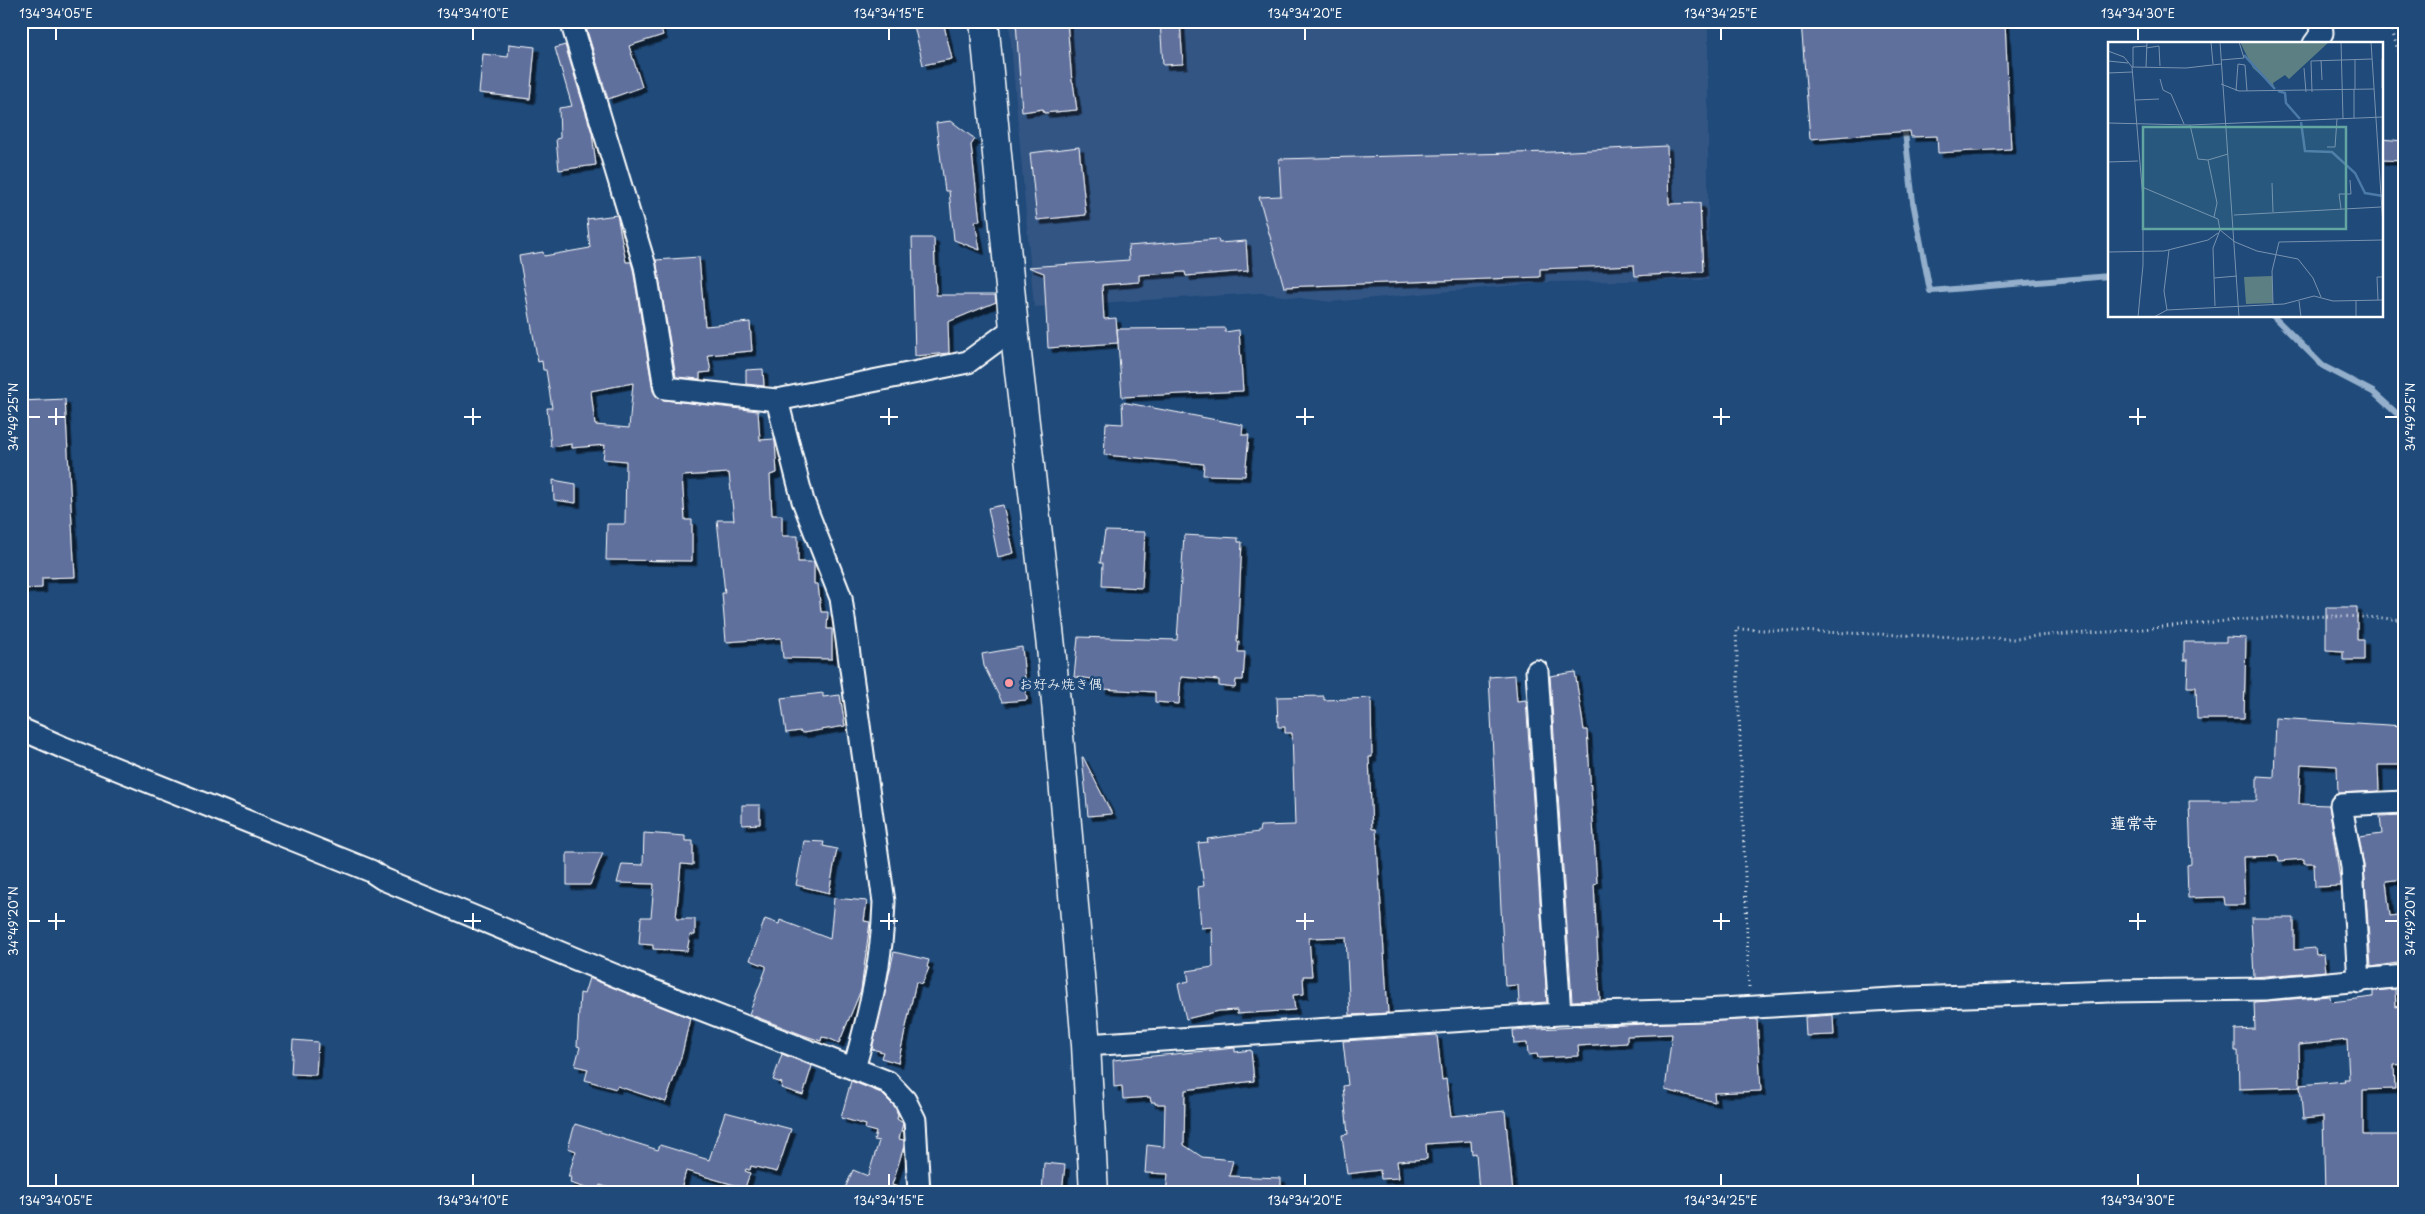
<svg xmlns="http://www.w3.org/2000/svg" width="2425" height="1214" viewBox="0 0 2425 1214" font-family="'Playpen Sans','Klee One',sans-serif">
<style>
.built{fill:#335584}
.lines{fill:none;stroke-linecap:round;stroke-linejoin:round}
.stream{stroke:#94afcb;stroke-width:6}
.building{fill:#616f9d;stroke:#fff;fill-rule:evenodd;filter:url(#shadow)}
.street-casing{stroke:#fff;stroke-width:25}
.secondary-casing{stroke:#fff;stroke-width:31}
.path{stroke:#fff;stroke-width:3;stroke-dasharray:1 4;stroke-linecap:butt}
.street{stroke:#1f4a7a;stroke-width:21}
.secondary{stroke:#1f4a7a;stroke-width:28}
.ticks{fill:none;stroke:#fff;stroke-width:2}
.poi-dot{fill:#ff9aa2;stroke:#1f4a7a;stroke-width:2}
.labels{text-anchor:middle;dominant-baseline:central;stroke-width:5;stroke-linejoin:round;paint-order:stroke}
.poi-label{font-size:14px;fill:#fff;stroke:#1f4a7a;text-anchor:start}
.quarter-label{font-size:16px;font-weight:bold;fill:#fff;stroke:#1f4a7a}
.inset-river{fill:none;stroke:#4c7aa8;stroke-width:2.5}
.inset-road{fill:none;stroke:#7992af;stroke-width:1}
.view{fill:#63a6a1;fill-opacity:0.15;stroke:#63a6a1;stroke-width:2.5}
.inset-edge{fill:none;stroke:#fff;stroke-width:2.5}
.neatline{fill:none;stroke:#fff;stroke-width:2}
.ticks-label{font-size:12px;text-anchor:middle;fill:#fff}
</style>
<defs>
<filter id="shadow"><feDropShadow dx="4.5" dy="4.5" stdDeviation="0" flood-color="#0009"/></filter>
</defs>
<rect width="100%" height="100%" fill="#1f4a7a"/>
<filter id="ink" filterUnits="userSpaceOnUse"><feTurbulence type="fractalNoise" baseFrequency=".02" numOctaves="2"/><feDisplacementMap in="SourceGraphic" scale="10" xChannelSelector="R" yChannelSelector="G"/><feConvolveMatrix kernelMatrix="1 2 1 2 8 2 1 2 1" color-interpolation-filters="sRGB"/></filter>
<g filter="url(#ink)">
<path class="built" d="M 1009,21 L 1708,21 L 1708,280 L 1550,282 L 1331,302 L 1260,293 L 1034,307 Z"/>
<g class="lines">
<path class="stream" d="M 1904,124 L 1913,202 L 1930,291 L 2109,276
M 2273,316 L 2323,366 L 2373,392 L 2404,420"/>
</g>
<path class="building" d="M 584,21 L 658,21 L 663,35 L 629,46 L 642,87 L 608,99 Z
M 913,21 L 943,21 L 952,59 L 923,65 Z
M 1016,21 L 1067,21 L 1072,82 L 1073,82 L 1077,110 L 1044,113 L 1043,109 L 1022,112 Z
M 1160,21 L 1180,21 L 1183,64 L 1163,65 Z
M 1801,21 L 2005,21 L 2011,149 L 1938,153 L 1937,136 L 1911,137 L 1910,131 L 1810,139 Z
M 509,44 L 535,47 L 530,99 L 479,93 L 483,54 L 508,57 Z
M 565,45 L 592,133 L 596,165 L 559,170 L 556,139 L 560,138 L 559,108 L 572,106 L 555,48 Z
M 951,121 L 975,139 L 971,145 L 980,221 L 975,221 L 980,250 L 954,240 L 949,191 L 945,191 L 936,123 Z
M 2381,139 L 2404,141 L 2404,161 L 2381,160 Z
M 1667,146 L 1669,204 L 1700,203 L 1703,272 L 1635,276 L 1634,265 L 1540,269 L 1540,277 L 1284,287 L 1259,197 L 1281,196 L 1279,159 L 1552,152 Z
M 1079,147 L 1086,215 L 1037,220 L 1030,153 Z
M 617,215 L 626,262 L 631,262 L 633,269 L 653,391 L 657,397 L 664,400 L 758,411 L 760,440 L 774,439 L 775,442 L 777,473 L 770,475 L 772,515 L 782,515 L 782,536 L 798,536 L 798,562 L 814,562 L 814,584 L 818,584 L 821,612 L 828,612 L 827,629 L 832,629 L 832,659 L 783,658 L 781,638 L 726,642 L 722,593 L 725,593 L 717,520 L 734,520 L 729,473 L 682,476 L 685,520 L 692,520 L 692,561 L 606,560 L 607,524 L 625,524 L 626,461 L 603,459 L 605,445 L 572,448 L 572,444 L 551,447 L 547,408 L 552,408 L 546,370 L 543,370 L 542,361 L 538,362 L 519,256 L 543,252 L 544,256 L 590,248 L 587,219 ZM 633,383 L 629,428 L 595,425 L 591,391 Z
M 912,238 L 934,238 L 936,295 L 995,295 L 996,302 L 948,322 L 949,353 L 915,356 Z
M 1218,239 L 1219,243 L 1246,241 L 1248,271 L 1186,276 L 1185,272 L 1139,275 L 1139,282 L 1102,285 L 1104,319 L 1116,318 L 1118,343 L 1048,348 L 1044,273 L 1028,267 L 1129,260 L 1128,246 Z
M 699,257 L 705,326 L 750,322 L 752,351 L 708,355 L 711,372 L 700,373 L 700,379 L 676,377 L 656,260 Z
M 1225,328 L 1225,332 L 1239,330 L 1243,391 L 1122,397 L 1117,329 Z
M 763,369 L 764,386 L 746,384 L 746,370 Z
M 65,399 L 75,577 L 42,578 L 42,588 L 21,589 L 21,401 Z
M 1122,402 L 1243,425 L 1242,435 L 1249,435 L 1245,476 L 1203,475 L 1204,464 L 1104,455 L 1106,423 L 1123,424 Z
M 553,480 L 576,484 L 576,503 L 554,500 Z
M 1003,505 L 1014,553 L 998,557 L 988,508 Z
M 1105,531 L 1145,532 L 1142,588 L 1102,586 L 1103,563 L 1100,563 Z
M 1184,535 L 1238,538 L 1238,542 L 1242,542 L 1237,642 L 1239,642 L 1238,652 L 1245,652 L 1243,680 L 1236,680 L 1235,688 L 1219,686 L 1219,680 L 1181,677 L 1179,704 L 1155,702 L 1155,692 L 1102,689 L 1103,680 L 1074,677 L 1078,637 L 1177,640 Z
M 2326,607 L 2357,607 L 2357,640 L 2364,640 L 2364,660 L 2343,660 L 2343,651 L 2326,650 Z
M 2226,637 L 2246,638 L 2244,719 L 2197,719 L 2196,687 L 2187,687 L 2188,660 L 2184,660 L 2184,642 L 2226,642 Z
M 1022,647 L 1027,700 L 1002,702 L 984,666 L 982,654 Z
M 1575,672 L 1584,730 L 1587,730 L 1597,883 L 1594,884 L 1600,1000 L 1572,1001 L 1550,676 Z
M 1515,675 L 1517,701 L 1526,700 L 1547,1002 L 1519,1004 L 1518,985 L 1505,986 L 1489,677 Z
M 823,693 L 823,697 L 840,695 L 845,726 L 803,733 L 800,731 L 786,733 L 781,698 Z
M 1324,696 L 1324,700 L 1371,698 L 1372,757 L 1369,757 L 1372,829 L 1376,829 L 1388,1013 L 1350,1015 L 1346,937 L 1309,938 L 1312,976 L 1303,976 L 1304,994 L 1293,995 L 1295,1010 L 1237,1014 L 1237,1010 L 1219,1011 L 1186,1019 L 1178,984 L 1189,981 L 1187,971 L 1213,967 L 1212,927 L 1201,928 L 1198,887 L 1204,886 L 1198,843 L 1208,842 L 1207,839 L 1259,832 L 1260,826 L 1295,825 L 1292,733 L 1285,733 L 1285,727 L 1278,727 L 1277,697 Z
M 2276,718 L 2404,726 L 2404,765 L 2378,765 L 2379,791 L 2338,793 L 2337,766 L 2301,764 L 2299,804 L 2329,805 L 2341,886 L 2315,887 L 2314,863 L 2304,863 L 2304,859 L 2279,861 L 2278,856 L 2243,857 L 2245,905 L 2225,905 L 2224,897 L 2188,898 L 2187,865 L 2191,864 L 2189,801 L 2257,801 L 2257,776 L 2274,777 Z
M 1082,757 L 1083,757 L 1112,814 L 1088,816 Z
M 742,805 L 760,805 L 760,824 L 742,825 Z
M 2404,815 L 2404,879 L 2386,881 L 2390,916 L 2404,914 L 2404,962 L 2371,967 L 2364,866 L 2359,837 L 2382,834 L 2380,816 Z
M 644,833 L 685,836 L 685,841 L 693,841 L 693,865 L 681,864 L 676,919 L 695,919 L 695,935 L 690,935 L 687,951 L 653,949 L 653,945 L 639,944 L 641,917 L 651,917 L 654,884 L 617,883 L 622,864 L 643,865 Z
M 804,841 L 824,842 L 823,846 L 837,849 L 829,893 L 796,885 Z
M 567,853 L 603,853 L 590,885 L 567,885 Z
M 834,898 L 867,901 L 864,921 L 870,922 L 861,990 L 839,1043 L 828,1038 L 822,1037 L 821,1041 L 803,1035 L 749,1014 L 766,969 L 766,966 L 750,960 L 765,919 L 779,924 L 780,920 L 830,939 Z
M 2251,918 L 2294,918 L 2294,950 L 2315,948 L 2316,955 L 2324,954 L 2326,971 L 2254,977 Z
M 894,952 L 929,960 L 927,967 L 929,968 L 922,984 L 916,982 L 898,1063 L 881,1058 L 883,1052 L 872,1049 Z
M 589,978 L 690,1018 L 682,1054 L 666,1102 L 617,1086 L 616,1089 L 585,1080 L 588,1069 L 575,1066 L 580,1047 L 577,1046 L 580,993 L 584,994 Z
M 2395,989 L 2396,1007 L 2400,1006 L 2404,1064 L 2394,1065 L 2395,1089 L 2363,1090 L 2363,1135 L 2404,1135 L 2404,1191 L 2325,1193 L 2323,1117 L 2303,1119 L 2300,1085 L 2345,1081 L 2344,1079 L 2349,1079 L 2347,1040 L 2299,1045 L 2300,1087 L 2239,1089 L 2238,1051 L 2235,1051 L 2235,1030 L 2255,1029 L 2254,1002 L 2330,996 L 2331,1002 L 2373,997 L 2373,991 Z
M 1833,1015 L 1834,1035 L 1806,1036 L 1805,1017 Z
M 1757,1019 L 1761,1091 L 1714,1093 L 1715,1102 L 1665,1090 L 1672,1034 L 1627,1036 L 1627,1043 L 1578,1046 L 1579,1056 L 1538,1058 L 1537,1054 L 1528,1055 L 1527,1043 L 1514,1044 L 1513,1030 Z
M 1437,1035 L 1442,1080 L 1446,1079 L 1451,1116 L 1505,1111 L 1513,1193 L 1479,1193 L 1476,1153 L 1472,1154 L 1471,1141 L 1426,1144 L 1427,1159 L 1397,1161 L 1399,1178 L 1381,1179 L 1380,1170 L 1347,1174 L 1342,1135 L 1348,1134 L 1343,1086 L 1348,1085 L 1343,1041 Z
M 293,1040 L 318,1042 L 316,1075 L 291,1074 Z
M 1235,1048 L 1235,1052 L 1251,1050 L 1254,1081 L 1185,1090 L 1184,1145 L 1202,1157 L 1233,1160 L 1229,1176 L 1281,1178 L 1281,1193 L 1166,1193 L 1168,1174 L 1145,1173 L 1147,1145 L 1164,1147 L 1165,1104 L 1155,1104 L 1155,1102 L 1151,1102 L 1150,1097 L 1123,1099 L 1122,1086 L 1114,1087 L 1113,1060 Z
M 782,1054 L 812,1066 L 803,1095 L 781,1088 L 782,1083 L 773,1080 Z
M 851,1081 L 881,1093 L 895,1107 L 898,1115 L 897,1119 L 903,1123 L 899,1139 L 904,1140 L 904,1146 L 892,1185 L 906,1190 L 906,1193 L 843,1193 L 853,1170 L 868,1176 L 879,1141 L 874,1140 L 876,1132 L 865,1129 L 866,1125 L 841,1118 Z
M 725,1112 L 791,1129 L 777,1172 L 751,1166 L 750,1170 L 746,1169 L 745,1171 L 750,1173 L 745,1188 L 686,1171 L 680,1193 L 625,1193 L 600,1185 L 598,1192 L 570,1183 L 571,1177 L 568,1177 L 576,1151 L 568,1148 L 575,1124 L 658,1150 L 660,1145 L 709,1160 Z
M 1044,1163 L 1065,1165 L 1062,1193 L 1042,1193 Z"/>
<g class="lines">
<g class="street-casing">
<path id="street" d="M 571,21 L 645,266 L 665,388 L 777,400 L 968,362 L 1014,328
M 2314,44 L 2322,33 L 2321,21
M 777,400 L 803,501 L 841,598 L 884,902 C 882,964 870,1010 854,1069
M 1537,671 L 1560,1014
M 21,729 L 62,747 L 371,871 L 383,879 L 631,982 L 888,1082 L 905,1100 L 915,1120 L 919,1193
M 2359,982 L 2352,867 L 2341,805 L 2404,802
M 1086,1045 L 1560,1014 L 1704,1010 L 1909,998 L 2110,991 L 2265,989 L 2404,976"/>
</g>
<g class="secondary-casing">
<path id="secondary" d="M 984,21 L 1014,328 L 1051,647 L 1066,813 L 1086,1045 L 1094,1193"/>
</g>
<path class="path" d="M 2392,21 L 2392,30 L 2404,71
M 1749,987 L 1736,629 L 2016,639 C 2051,633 2087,634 2122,631 C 2216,622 2309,610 2404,620"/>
<use href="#street" class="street"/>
<use href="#secondary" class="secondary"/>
</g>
</g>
<path class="ticks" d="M 56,28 L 56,40M 473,28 L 473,40M 889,28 L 889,40M 1305,28 L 1305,40M 1721,28 L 1721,40M 2138,28 L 2138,40M 56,408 L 56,425M 473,408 L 473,425M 889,408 L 889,425M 1305,408 L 1305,425M 1721,408 L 1721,425M 2138,408 L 2138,425M 28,417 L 40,417M 48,417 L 65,417M 464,417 L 481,417M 880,417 L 898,417M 1296,417 L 1314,417M 1713,417 L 1730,417M 2129,417 L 2146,417M 2385,417 L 2398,417M 56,913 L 56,930M 473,913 L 473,930M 889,913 L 889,930M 1305,913 L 1305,930M 1721,913 L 1721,930M 2138,913 L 2138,930M 28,921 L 40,921M 48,921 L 65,921M 464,921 L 481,921M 880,921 L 898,921M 1296,921 L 1314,921M 1713,921 L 1730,921M 2129,921 L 2146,921M 2385,921 L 2398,921M 56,1174 L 56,1186M 473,1174 L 473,1186M 889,1174 L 889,1186M 1305,1174 L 1305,1186M 1721,1174 L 1721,1186M 2138,1174 L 2138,1186"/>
<circle class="poi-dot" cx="1009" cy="683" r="5"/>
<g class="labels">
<g class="poi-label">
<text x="1019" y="683">お好み焼き偶</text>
</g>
<g class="quarter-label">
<text x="2134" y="822">蓮常寺</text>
</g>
</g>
<g transform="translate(2108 42)">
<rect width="275" height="275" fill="#1f4a7a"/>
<path d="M 132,0 L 221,0 L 181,37 L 177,33 L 165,41 L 166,45 L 145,26 Z" fill="#5c7f83"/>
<path d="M 164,234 L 165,261 L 138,262 L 136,235 Z" fill="#5c7f83"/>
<path class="inset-river" d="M 136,13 L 167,47M 170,49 L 177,51 L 178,61 L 192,77M 193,80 L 197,109 L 224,110 L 247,131 L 257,151 L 275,154"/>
<path class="inset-road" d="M 103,0 L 105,22M 112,0 L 131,275M 233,0 L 235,77M 263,0 L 275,184M 38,6 L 51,4 L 52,24M 0,9 L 16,15 L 24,25 L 35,157 L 35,223 L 30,275M 247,17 L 247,47M 274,17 L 274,46M 113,18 L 136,16 L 131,0M 213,18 L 214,38M 0,19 L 20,21M 24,25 L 78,26 L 113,22M 25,25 L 25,5 L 39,4M 38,25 L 39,0M 196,26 L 198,50M 0,31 L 24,30M 52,37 L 55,48 L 63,52 L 76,82M 113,42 L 131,49 L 266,47M 246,47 L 246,76M 128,49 L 130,22 L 137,23 L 139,49M 204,50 L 203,19 L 264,17M 27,58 L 51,57M 0,81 L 82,83 L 275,75M 82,83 L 90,117 L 100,118 L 120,112M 219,105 L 227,105 L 229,77M 100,118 L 109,161 L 106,175M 0,120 L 30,119M 164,141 L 165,170M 34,145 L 110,177 L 112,188 L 105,206 L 107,264M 233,167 L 231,152 L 243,152 L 242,138M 126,173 L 273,165M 112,188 L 127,200 L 149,209 L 190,217 L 205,236 L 213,255M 0,210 L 56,209 L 100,198 L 110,191M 106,236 L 129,234M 270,258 L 269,235 L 275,235M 191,259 L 193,275M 248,259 L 248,275M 165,262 L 164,229 L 171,200 L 275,198M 59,268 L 56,249 L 61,208M 46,275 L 59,268 L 176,262 L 206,254 L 225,259 L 275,258"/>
<path class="view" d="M 35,85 L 238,85 L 238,187 L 35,187 Z"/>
<rect width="275" height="275" class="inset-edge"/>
</g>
<rect width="2425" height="1214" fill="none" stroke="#1f4a7a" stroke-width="55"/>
<rect x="28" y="28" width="2370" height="1158" class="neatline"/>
<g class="ticks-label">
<text x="56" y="18">134°34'05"E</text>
<text x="473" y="18">134°34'10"E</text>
<text x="889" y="18">134°34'15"E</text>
<text x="1305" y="18">134°34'20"E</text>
<text x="1721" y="18">134°34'25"E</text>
<text x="2138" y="18">134°34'30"E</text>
<text transform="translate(14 417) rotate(-90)" y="4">34°49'25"N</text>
<text transform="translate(2411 417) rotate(-90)" y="4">34°49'25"N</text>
<text transform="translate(14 921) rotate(-90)" y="4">34°49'20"N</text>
<text transform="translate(2411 921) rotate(-90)" y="4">34°49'20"N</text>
<text x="56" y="1205">134°34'05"E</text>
<text x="473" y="1205">134°34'10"E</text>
<text x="889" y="1205">134°34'15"E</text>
<text x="1305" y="1205">134°34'20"E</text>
<text x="1721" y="1205">134°34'25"E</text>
<text x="2138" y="1205">134°34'30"E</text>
</g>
</svg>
